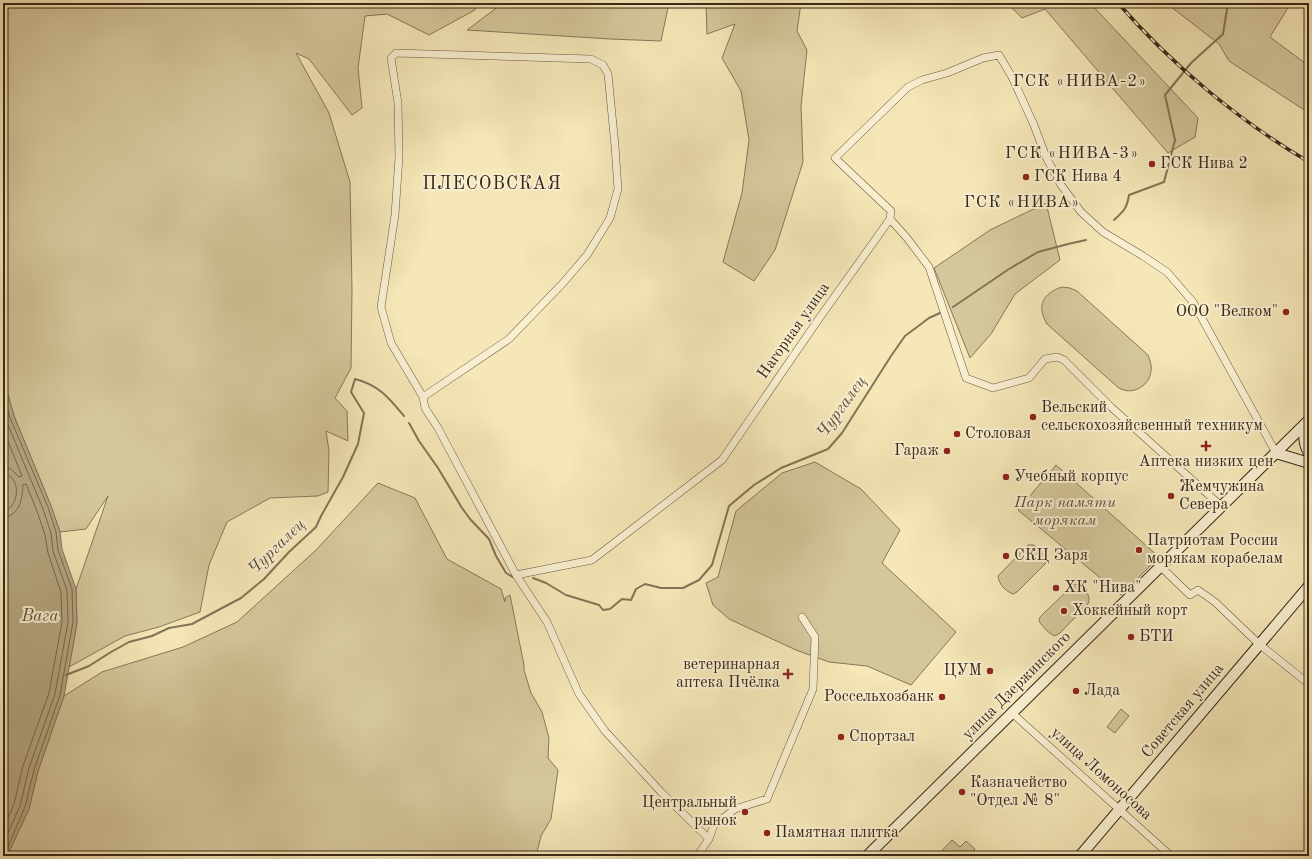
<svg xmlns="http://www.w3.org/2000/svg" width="1312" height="859" viewBox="0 0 1312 859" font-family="'Old Standard TT',serif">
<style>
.green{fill:#d5c79c;stroke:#87785a}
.water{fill:#b5a681;stroke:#837457}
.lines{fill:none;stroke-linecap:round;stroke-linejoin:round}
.shore{stroke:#77674d;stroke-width:1}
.stream{stroke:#837457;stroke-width:2}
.street-casing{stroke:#685840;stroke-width:8}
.secondary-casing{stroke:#392819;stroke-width:12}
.street{stroke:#f8efd0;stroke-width:7}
.secondary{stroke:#f8efd0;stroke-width:10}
.rail-casing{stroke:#392819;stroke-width:3.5}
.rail{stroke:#f8efd0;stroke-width:2;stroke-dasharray:6;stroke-linecap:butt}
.poi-dot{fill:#8f2418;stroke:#f8efd0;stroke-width:1.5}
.labels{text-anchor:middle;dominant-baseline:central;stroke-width:4;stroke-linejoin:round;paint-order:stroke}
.poi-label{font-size:16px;fill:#392819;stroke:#f8efd0;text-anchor:start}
.street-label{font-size:16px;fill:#392819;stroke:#f8efd0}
.park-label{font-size:16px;font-style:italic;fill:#60503a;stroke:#f8efd0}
.neighbourhood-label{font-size:17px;letter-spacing:1px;fill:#392819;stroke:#f8efd0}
.water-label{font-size:17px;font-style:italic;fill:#5e4e38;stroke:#f8efd0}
.quarter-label{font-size:18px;letter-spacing:1px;fill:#392819;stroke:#f8efd0}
</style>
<rect width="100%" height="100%" fill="#f5e7b7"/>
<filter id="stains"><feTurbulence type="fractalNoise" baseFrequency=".005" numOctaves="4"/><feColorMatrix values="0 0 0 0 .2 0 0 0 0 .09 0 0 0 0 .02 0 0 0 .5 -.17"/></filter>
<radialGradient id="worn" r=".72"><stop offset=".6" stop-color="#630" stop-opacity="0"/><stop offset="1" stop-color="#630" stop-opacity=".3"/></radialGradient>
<path class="green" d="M 3,3 L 476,3 L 475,10 L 429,35 L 387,14 L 365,16 L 358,68 L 362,108 L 352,115 L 309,59 L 296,53 L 329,113 L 350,182 L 352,290 L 351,368 L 335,398 L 347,411 L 348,441 L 326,431 L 329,451 L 328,492 L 318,496 L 270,498 L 227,522 L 209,565 L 200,612 L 159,627 L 125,636 L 69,667 L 77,623 L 76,589 L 108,496 L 86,529 L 60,532 L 51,506 L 14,416 L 3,377 Z
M 503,3 L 669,3 L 661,41 L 610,39 L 467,30 Z
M 706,3 L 801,3 L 797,31 L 807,50 L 801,106 L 803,162 L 775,250 L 754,281 L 723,262 L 742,193 L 749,140 L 741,91 L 722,58 L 735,24 L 707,34 Z
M 1007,3 L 1090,3 L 1198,118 L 1195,137 L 1168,153 L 1045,9 L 1022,18 Z
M 1166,3 L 1291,3 L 1270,37 L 1309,66 L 1309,113 L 1229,61 L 1219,44 Z
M 1046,203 L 1060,260 L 1015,294 L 991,334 L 970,358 L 934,268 L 990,230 Z
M 1062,287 L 1070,288 L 1077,291 L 1148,355 C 1150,361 1152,365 1151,371 C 1150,385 1134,395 1121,389 C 1118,388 1115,385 1113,383 L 1047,324 C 1036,306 1043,293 1062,287 Z
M 815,462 L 861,489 L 900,530 L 882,563 L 956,632 L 911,685 L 867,666 L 829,662 L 796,650 L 729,619 L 713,605 L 706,583 L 718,577 L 736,511 L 782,473 Z
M 1056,465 L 1159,557 L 1121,595 L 1018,510 Z
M 378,483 L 415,498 L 447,559 L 501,589 L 505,602 L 505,598 L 510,595 L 524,665 L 524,670 L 531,693 L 542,712 L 549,738 L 548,758 L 558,770 L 551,819 L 541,836 L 536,856 L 7,856 L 29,809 L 38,771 L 64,696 L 102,672 L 183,647 L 237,622 L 316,550 Z
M 1028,545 L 1034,545 L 1046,557 L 1046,563 L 1017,592 L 1013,594 C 1005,591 999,584 998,576 Z
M 1074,584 C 1083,586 1092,595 1088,604 L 1060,633 L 1055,636 C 1048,633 1043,627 1039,621 L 1040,617 Z
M 1121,709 L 1129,716 L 1115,733 L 1107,727 Z
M 952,840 L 960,847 L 966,841 L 975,849 L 968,856 L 937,856 Z"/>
<path class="water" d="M 3,377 L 14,416 L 51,506 L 60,532 L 62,549 L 76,589 L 77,623 L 64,696 L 38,771 L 29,809 L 7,856 L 3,856 L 3,512 L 8,487 L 3,481 Z"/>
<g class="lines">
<path class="shore" d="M 3,392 L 10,418 L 48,507 L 56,532 L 58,550 L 72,589 L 73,622 L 60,695 L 34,770 L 25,807 L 4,856
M 3,410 L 6,420 L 43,509 L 51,533 L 53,551 L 67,590 L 68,622 L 55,694 L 29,768 L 20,806 L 3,844
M 3,429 L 22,476 L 19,477 L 11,469 L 3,468
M 3,474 C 23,475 19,510 3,511
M 3,517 C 20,516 22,499 23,485 L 26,484 L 37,511 L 45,535 L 48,553 L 61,592 L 62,622 L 49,693 L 23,766 L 14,804 L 3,830"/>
<path class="stream" d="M 1114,220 C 1124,211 1127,208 1129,195 L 1164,182 L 1175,140 L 1165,95 L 1191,63 L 1223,34 L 1228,3
M 953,307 L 1009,269 L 1038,252 L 1068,244 L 1086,240
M 409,423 L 419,441 L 438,468 L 462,508 L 470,519 L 489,539 L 496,556 L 506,573 L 516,579
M 533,578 L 546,583 L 566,595 L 599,605 L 603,610 L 610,609 L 622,599 L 631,600 L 636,589 L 645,584 L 661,588 L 683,588 L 699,580 L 712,565 L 729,506 L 754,485 L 781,468 L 828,449 L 842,433 L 891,356 L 905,336 L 929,318 L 942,312
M 66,675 L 89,666 L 111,652 L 129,642 L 152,636 L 169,628 L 192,624 L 241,598 L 264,579 L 289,552 L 316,527 L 321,516 L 343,477 L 358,444 L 364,413 L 351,392 L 355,379 C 379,385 389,398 404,416"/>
<g class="street-casing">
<path id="street" d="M 423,397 L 391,343 L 381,307 L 395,215 L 399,157 L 398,103 L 391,58 L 396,53 L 591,59 L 603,65 L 608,74 L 615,146 L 618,189 L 610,218 L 587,255 L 563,283 L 509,339 L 423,397 L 425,408 L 438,428 L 516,575 L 592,560 L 722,460 L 818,320 L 890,219
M 1221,506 L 1111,407 L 1064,360 L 1057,357 L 1045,359 L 1029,378 L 993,388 L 966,378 L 929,267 L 907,238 L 890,219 L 891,211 L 835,158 L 908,87 L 922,80 L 947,73 L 983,58 L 999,55 L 1012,77 L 1034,125 L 1046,157 L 1061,185 L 1081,212 L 1103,232 L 1143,256 L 1167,272 L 1193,302 L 1276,453
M 1161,567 L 1190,595 L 1198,590 L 1215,602 L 1259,644 L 1309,684
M 516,575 L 547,622 L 579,694 L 605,731 L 661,792 L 709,839 L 697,856
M 1012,713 L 1171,856
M 709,839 L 714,825 L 735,809 L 767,799 L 813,689 L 815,637 L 802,617
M 1307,856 L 1309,854"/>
</g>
<g class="secondary-casing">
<path id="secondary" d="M 1309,424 C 1303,433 1303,443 1309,453
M 1276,453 L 1309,463
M 867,856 C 1014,711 1161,565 1309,420
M 1080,856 L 1309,586"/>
</g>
<use href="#street" class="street"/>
<use href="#secondary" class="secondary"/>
<g class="rail-casing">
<path id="rail" d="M 1118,3 C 1171,64 1239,121 1309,162"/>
</g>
<use href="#rail" class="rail"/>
</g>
<g class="poi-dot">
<circle cx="1152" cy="164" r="4"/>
<circle cx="1026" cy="177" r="4"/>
<circle cx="1286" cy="312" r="4"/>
<circle cx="1033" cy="417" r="4"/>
<circle cx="957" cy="434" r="4"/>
<path d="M1204 440h4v4h4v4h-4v4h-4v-4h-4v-4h4z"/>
<circle cx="947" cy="451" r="4"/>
<circle cx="1006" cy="477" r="4"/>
<circle cx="1171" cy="496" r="4"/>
<circle cx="1139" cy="550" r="4"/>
<circle cx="1006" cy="556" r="4"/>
<circle cx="1056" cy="588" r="4"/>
<circle cx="1064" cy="611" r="4"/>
<circle cx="1131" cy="637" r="4"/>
<circle cx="990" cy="671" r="4"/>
<path d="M786 668h4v4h4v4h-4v4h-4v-4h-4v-4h4z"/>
<circle cx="1076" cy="691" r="4"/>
<circle cx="942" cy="697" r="4"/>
<circle cx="841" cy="737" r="4"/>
<circle cx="962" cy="792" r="4"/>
<circle cx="745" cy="812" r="4"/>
<circle cx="767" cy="833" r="4"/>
</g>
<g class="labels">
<g class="poi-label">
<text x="1160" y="164">ГСК Нива 2</text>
<text x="1034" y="177">ГСК Нива 4</text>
<text x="1278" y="312" text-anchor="end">ООО "Велком"</text>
<text x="1041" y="408">Вельский<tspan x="1041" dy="18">сельскохозяйсвенный техникум</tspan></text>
<text x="965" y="434">Столовая</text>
<text x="939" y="451" text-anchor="end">Гараж</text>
<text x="1206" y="462" text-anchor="middle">Аптека низких цен</text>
<text x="1014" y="477">Учебный корпус</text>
<text x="1179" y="487">Жемчужина<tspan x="1179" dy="18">Севера</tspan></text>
<text x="1147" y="541">Патриотам России<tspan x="1147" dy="18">морякам корабелам</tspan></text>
<text x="1014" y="556">СКЦ Заря</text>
<text x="1064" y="588">ХК "Нива"</text>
<text x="1072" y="611">Хоккейный корт</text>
<text x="1139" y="637">БТИ</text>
<text x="780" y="665" text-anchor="end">ветеринарная<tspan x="780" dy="18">аптека Пчёлка</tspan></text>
<text x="982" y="671" text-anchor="end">ЦУМ</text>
<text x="1084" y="691">Лада</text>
<text x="934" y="697" text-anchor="end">Россельхозбанк</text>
<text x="849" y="737">Спортзал</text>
<text x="970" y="783">Казначейство<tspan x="970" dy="18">"Отдел № 8"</tspan></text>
<text x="737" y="803" text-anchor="end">Центральный<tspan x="737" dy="18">рынок</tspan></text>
<text x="775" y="833">Памятная плитка</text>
</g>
<g class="street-label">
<text transform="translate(794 331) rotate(-55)">Нагорная улица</text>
<text transform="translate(1017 686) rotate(-45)">улица Дзержинского</text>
<text transform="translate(1183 711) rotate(-50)">Советская улица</text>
<text transform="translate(1101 774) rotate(42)">улица Ломоносова</text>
</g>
<g class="park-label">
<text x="1065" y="503">Парк памяти<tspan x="1065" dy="18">морякам</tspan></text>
</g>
<g class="neighbourhood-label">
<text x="1080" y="81">ГСК «НИВА-2»</text>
<text x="1072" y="153">ГСК «НИВА-3»</text>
<text x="1022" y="202">ГСК «НИВА»</text>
</g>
<g class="water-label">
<text transform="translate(842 407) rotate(-54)">Чургалец</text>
<text transform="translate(277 547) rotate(-44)">Чургалец</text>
<text x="40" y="616">Вага</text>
</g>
<g class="quarter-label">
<text x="492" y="184">ПЛЕСОВСКАЯ</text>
</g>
</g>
<rect width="1312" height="859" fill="none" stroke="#f5e7b7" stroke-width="16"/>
<rect x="4" y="4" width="1304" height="851" fill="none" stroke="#392819" stroke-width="2"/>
<rect x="8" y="8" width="1296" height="843" fill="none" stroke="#392819"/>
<rect width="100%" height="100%" filter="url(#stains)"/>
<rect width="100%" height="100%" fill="url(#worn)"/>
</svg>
